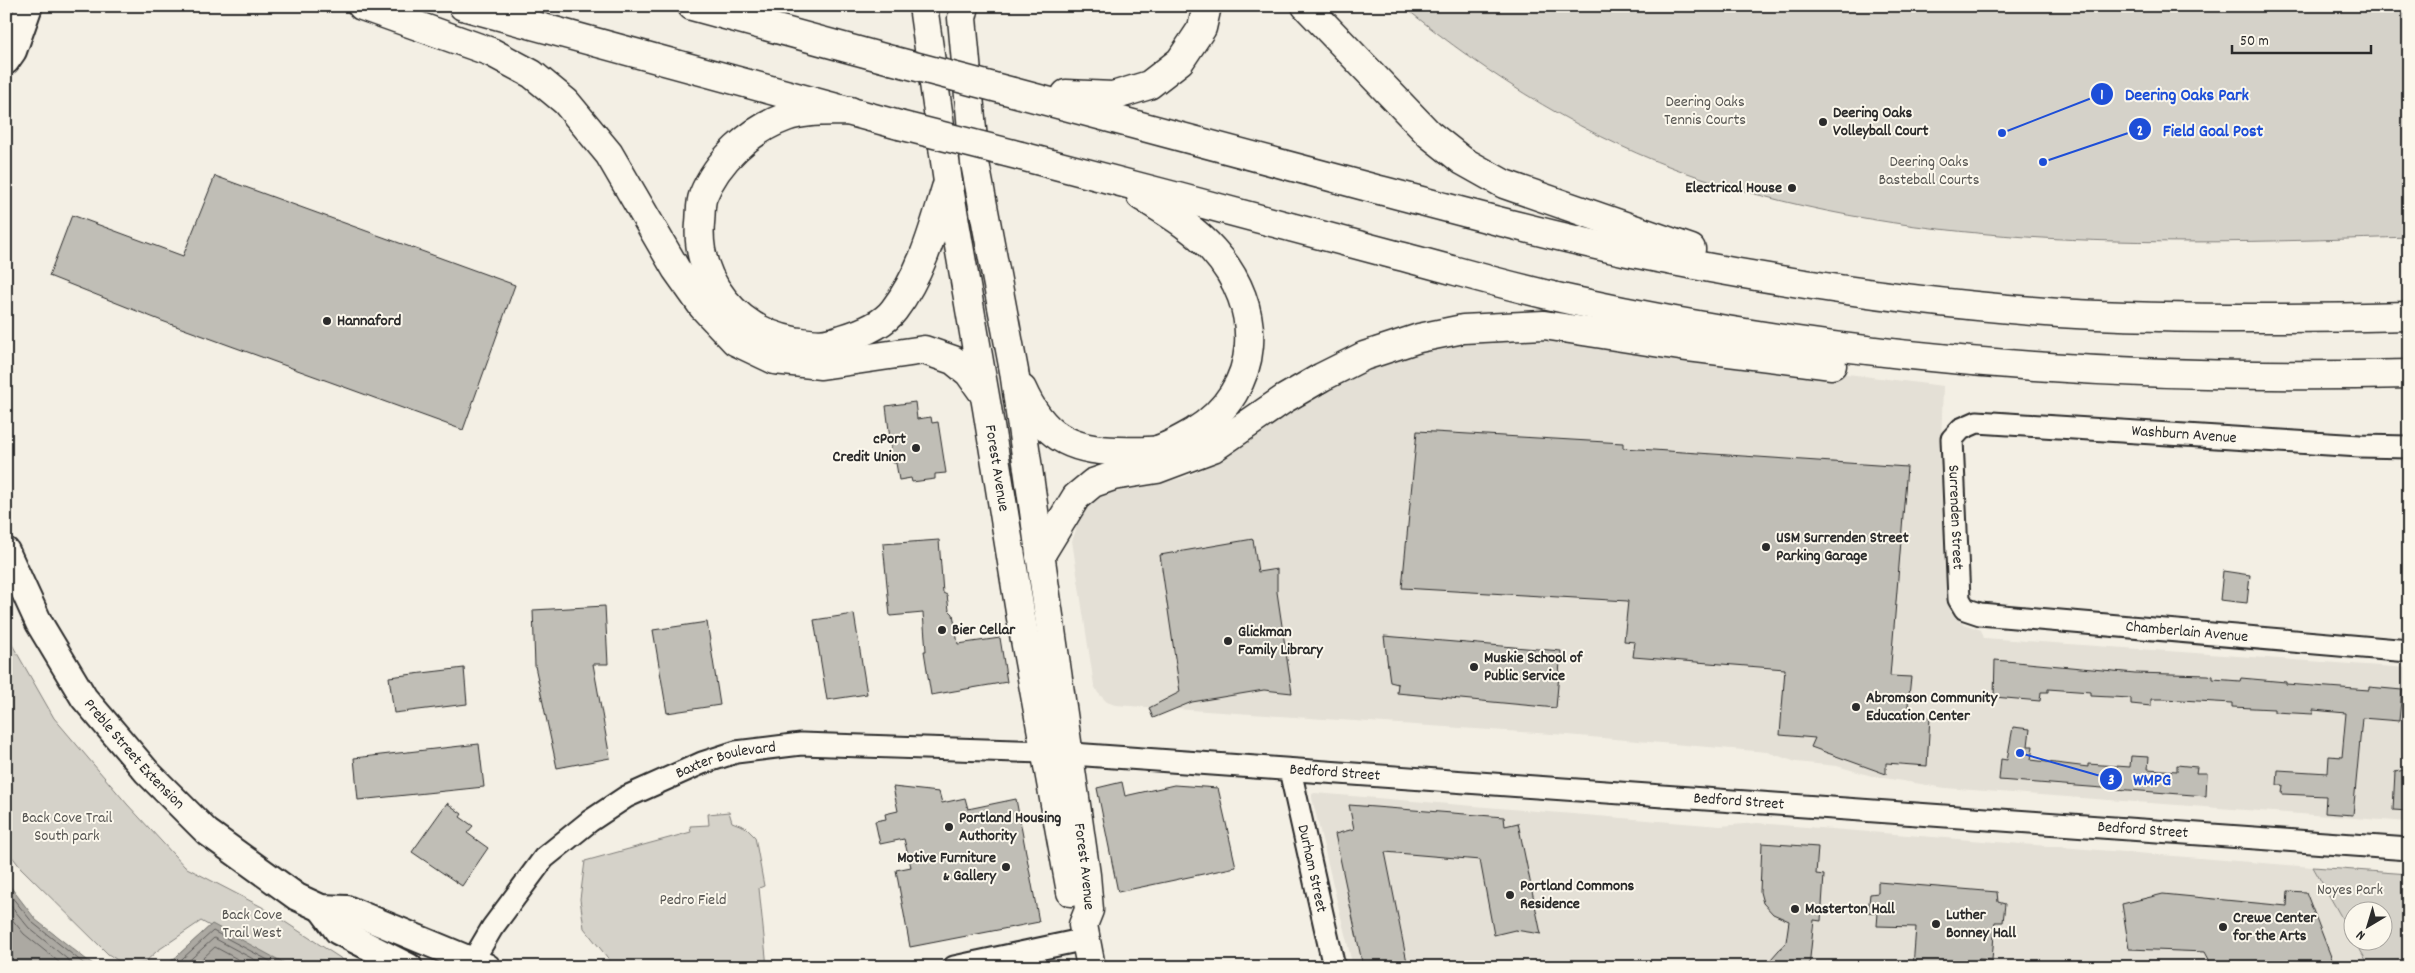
<svg xmlns="http://www.w3.org/2000/svg" width="2415" height="973" viewBox="0 0 2415 973" font-family="Dekko,sans-serif">
<style>
.built{fill:#e4e0d6}
.green{fill:#d5d2c9;stroke:#807e7a}
.water{fill:#aca9a2;stroke:#787772}
.lines{fill:none;stroke-linecap:round;stroke-linejoin:round}
.shore{stroke:#5f5d5b;stroke-width:1}
.building{fill:#c0beb6;stroke:#2b2b2b}
.minor-casing{stroke:#2b2b2b;stroke-width:25}
.major-casing{stroke:#2b2b2b;stroke-width:30}
.highway-casing{stroke:#2b2b2b;stroke-width:31}
.minor{stroke:#fbf7ec;stroke-width:21}
.major{stroke:#fbf7ec;stroke-width:26}
.highway{stroke:#fbf7ec;stroke-width:28}
.highway-bridge-casing{stroke:#2b2b2b;stroke-width:31;stroke-linecap:butt}
.highway-bridge{stroke:#fbf7ec;stroke-width:28}
.poi-dot{fill:#2b2b2b;stroke:#fbf7ec;stroke-width:2}
.labels{text-anchor:middle;dominant-baseline:central;stroke-width:4;stroke-linejoin:round;paint-order:stroke}
.park-label{font-size:16px;fill:#565552;stroke:#fbf7ec}
.poi-label{font-size:16px;font-weight:bold;fill:#2b2b2b;stroke:#fbf7ec;text-anchor:start}
.street-label{font-size:16px;fill:#2b2b2b;stroke:#fbf7ec}
.leader{fill:none;stroke:#1d4ed8;stroke-width:2}
.callout-dot{fill:#1d4ed8;stroke:#fbf7ec;stroke-width:2}
.mark-label{font-size:15px;text-anchor:middle;font-weight:bold;fill:#fff}
.callout-label{font-size:18px;text-anchor:middle;font-weight:bold;fill:#1d4ed8;stroke:#fbf7ec;stroke-width:4;stroke-linejoin:round;paint-order:stroke}
</style>
<rect width="100%" height="100%" fill="#f3efe4"/>
<filter id="ink" filterUnits="userSpaceOnUse"><feTurbulence type="fractalNoise" baseFrequency=".02" numOctaves="2"/><feDisplacementMap in="SourceGraphic" scale="10" xChannelSelector="R" yChannelSelector="G"/><feConvolveMatrix kernelMatrix="1 2 1 2 8 2 1 2 1" color-interpolation-filters="sRGB"/></filter>
<g filter="url(#ink)">
<path class="built" d="M 1539,338 L 1608,344 L 1943,386 L 1941,445 L 1949,604 L 1951,612 L 1957,619 L 1964,624 L 1981,630 L 1984,638 L 2409,668 L 2409,822 L 1945,788 L 1872,776 L 1837,766 L 1796,762 L 1767,752 L 1567,735 L 1115,705 L 1107,702 L 1098,693 L 1094,685 L 1072,541 L 1076,530 L 1073,522 L 1076,516 L 1092,501 L 1110,493 L 1183,478 L 1205,468 L 1287,411 L 1354,374 L 1384,362 L 1415,352 L 1477,340 Z
M 1315,793 L 1720,826 L 1757,823 L 2313,867 L 2352,936 L 2352,940 L 2355,941 L 2370,967 L 1353,967 L 1312,798 L 1312,794 Z"/>
<path class="green" d="M 1403,6 L 2409,6 L 2409,237 C 2171,245 1925,253 1696,176 C 1589,140 1491,78 1403,6 Z
M 6,634 L 54,718 L 127,804 L 185,867 L 262,907 L 354,967 L 165,967 L 210,926 L 201,921 L 157,951 L 144,963 L 125,965 L 108,954 L 21,868 L 6,849 Z
M 729,812 L 732,822 L 745,827 L 755,837 L 764,886 L 759,888 L 767,967 L 615,967 L 584,928 L 580,899 L 585,861 L 691,832 L 690,826 L 709,825 L 708,814 Z
M 2313,867 L 2409,874 L 2409,967 L 2370,967 L 2355,941 L 2382,940 L 2382,910 L 2352,910 L 2352,936 Z"/>
<path class="water" d="M 6,881 L 36,920 L 87,960 L 98,967 L 6,967 Z
M 212,924 L 288,965 L 293,967 L 165,967 Z"/>
<g class="lines">
<path class="shore" d="M 6,890 L 33,923 L 88,967
M 6,900 L 29,928 L 77,967
M 6,912 L 24,934 L 65,967
M 173,967 L 213,931 L 281,967
M 182,967 L 214,938 L 268,967
M 193,967 L 215,947 L 252,967"/>
</g>
<path class="building" d="M 215,176 L 515,285 L 463,430 L 162,321 L 49,276 L 72,215 L 183,256 Z
M 915,402 L 917,419 L 931,417 L 932,423 L 938,422 L 946,473 L 935,474 L 935,479 L 912,482 L 911,478 L 899,480 L 896,463 L 893,463 L 886,406 Z
M 1417,431 L 1623,443 L 1623,448 L 1907,467 L 1890,676 L 1911,677 L 1907,715 L 1930,717 L 1927,766 L 1886,763 L 1886,774 L 1811,747 L 1815,738 L 1780,735 L 1785,669 L 1633,657 L 1635,642 L 1624,641 L 1628,601 L 1402,588 Z
M 1253,539 L 1258,572 L 1277,569 L 1277,592 L 1292,693 L 1264,690 L 1192,702 L 1153,718 L 1149,708 L 1180,692 L 1160,555 Z
M 939,540 L 943,593 L 947,595 L 949,610 L 953,614 L 958,644 L 1000,638 L 1007,682 L 931,695 L 924,651 L 926,651 L 923,613 L 890,616 L 883,544 Z
M 2223,571 L 2250,575 L 2247,603 L 2220,600 Z
M 605,606 L 608,664 L 593,664 L 610,758 L 557,768 L 535,666 L 533,610 Z
M 854,614 L 867,694 L 827,700 L 814,620 Z
M 707,622 L 720,705 L 667,713 L 653,630 Z
M 1384,636 L 1561,651 L 1556,708 L 1397,693 L 1398,684 L 1390,682 Z
M 1995,660 L 2135,673 L 2208,675 L 2213,676 L 2213,679 L 2240,681 L 2241,678 L 2286,682 L 2286,684 L 2369,690 L 2369,687 L 2402,690 L 2399,721 L 2362,718 L 2353,815 L 2325,813 L 2326,796 L 2282,794 L 2283,785 L 2277,785 L 2278,770 L 2328,773 L 2329,756 L 2342,757 L 2346,713 L 2313,710 L 2313,714 L 2274,712 L 2274,709 L 2232,707 L 2232,703 L 2164,699 L 2151,699 L 2151,706 L 2131,704 L 2131,698 L 2091,696 L 2091,692 L 2048,689 L 2048,692 L 2041,692 L 2040,701 L 1994,697 Z
M 464,668 L 467,704 L 394,713 L 389,677 Z
M 2013,727 L 2030,729 L 2028,746 L 2033,746 L 2031,760 L 2088,767 L 2088,764 L 2130,767 L 2131,756 L 2149,757 L 2148,769 L 2177,771 L 2177,765 L 2197,767 L 2196,773 L 2207,773 L 2206,796 L 1999,780 L 2001,759 L 2007,760 Z
M 479,744 L 484,787 L 358,800 L 354,758 Z
M 2409,769 L 2409,811 L 2393,810 L 2395,772 Z
M 1122,782 L 1125,796 L 1174,785 L 1218,788 L 1236,867 L 1118,892 L 1097,788 Z
M 893,787 L 939,792 L 942,803 L 965,798 L 968,809 L 1016,799 L 1039,922 L 910,947 L 896,870 L 911,867 L 904,839 L 880,844 L 875,821 L 886,819 L 885,814 L 898,811 Z
M 447,803 L 462,814 L 460,817 L 473,826 L 467,833 L 488,848 L 462,886 L 412,852 Z
M 1349,805 L 1504,817 L 1505,826 L 1518,823 L 1541,934 L 1515,930 L 1494,935 L 1480,860 L 1385,852 L 1408,967 L 1363,967 L 1335,834 L 1354,829 Z
M 1762,843 L 1818,847 L 1816,874 L 1824,875 L 1821,921 L 1814,920 L 1809,967 L 1764,967 L 1786,942 L 1789,921 L 1773,914 L 1763,903 L 1760,892 Z
M 1878,882 L 1997,892 L 1998,902 L 2005,904 L 2003,922 L 1995,922 L 1992,960 L 1979,959 L 1973,967 L 1913,967 L 1916,927 L 1877,926 L 1878,913 L 1868,912 L 1870,894 L 1878,893 Z
M 2288,891 L 2306,892 L 2335,967 L 2213,967 L 2205,952 L 2129,949 L 2122,904 L 2163,894 L 2287,906 Z"/>
<g class="lines">
<g class="minor-casing">
<g id="minor">
<path id="s1" d="M 2409,447 L 2360,446 L 1977,422 L 1961,429 L 1952,439 L 1959,599 L 1965,609 L 1980,614 L 2409,651"/>
<path id="s2" d="M 1290,770 L 1334,967"/>
<path id="s3" d="M 469,967 L 492,928 L 544,858 L 590,821 L 626,797 L 702,763 L 736,752 L 801,744 L 1044,752 L 2409,849"/>
<path d="M 954,967 L 1086,939"/>
</g>
</g>
<g class="major-casing">
<g id="major">
<path d="M 6,61 L 13,51 L 29,6"/>
<path id="s4" d="M 6,551 L 39,623 L 84,698 L 147,772 L 207,832 L 297,897 L 321,908 L 347,909 L 487,967"/>
<path d="M 321,908 L 338,931 L 409,967"/>
</g>
</g>
<g class="highway-casing">
<g id="highway">
<path d="M 362,6 L 491,52 L 532,74 L 566,102 L 609,154 L 676,269 L 703,307 L 735,341 L 775,360 L 821,365 L 924,350 L 953,360 L 969,373 L 984,394"/>
<path d="M 463,6 L 899,125"/>
<path d="M 692,6 L 891,60"/>
<path id="s5" d="M 923,6 L 948,182 L 987,408 L 1021,618 L 1071,892"/>
<path id="s6" d="M 965,6 L 962,18 L 975,163 L 1014,371 L 1086,875 L 1089,910 L 1083,925 L 1091,967"/>
<path d="M 1306,6 L 1429,134 L 1463,161 L 1504,184 L 1691,249"/>
<path d="M 1013,92 C 1133,124 1253,156 1372,188 C 1457,210 1542,234 1628,252 C 1770,281 1915,303 2059,313 C 2176,320 2292,319 2409,316"/>
<path d="M 1066,94 L 1113,96 L 1149,85 L 1180,61 L 1202,28 L 1207,6"/>
<path d="M 850,111 C 829,112 805,110 786,117 C 750,130 717,161 703,196 C 700,204 701,215 700,223 C 695,281 738,331 794,341 C 816,344 821,346 842,339 C 859,334 883,325 894,310 C 922,273 933,231 946,188"/>
<path d="M 1021,156 C 1145,188 1268,221 1392,254 C 1451,269 1510,287 1570,300 C 1846,361 2127,381 2409,374"/>
<path d="M 1022,389 C 1042,434 1069,451 1119,451 C 1131,451 1144,452 1157,450 C 1170,446 1182,439 1194,432 C 1263,389 1265,307 1213,250 C 1193,227 1166,212 1141,196"/>
<path d="M 1040,556 L 1076,497 L 1093,483 L 1113,476 L 1157,469 L 1213,448 L 1284,399 L 1322,377 L 1364,356 L 1419,338 L 1463,329 L 1544,325 L 1680,346 L 1832,365"/>
</g>
</g>
<use href="#minor" class="minor"/>
<use href="#major" class="major"/>
<use href="#highway" class="highway"/>
<g class="highway-bridge-casing">
<path id="highway-bridge" d="M 891,60 L 1013,92
M 899,125 L 1021,156"/>
</g>
<use href="#highway-bridge" class="highway-bridge"/>
</g>
</g>
<g class="poi-dot">
<circle cx="1823" cy="122" r="5"/>
<circle cx="1792" cy="188" r="5"/>
<circle cx="327" cy="321" r="5"/>
<circle cx="916" cy="448" r="5"/>
<circle cx="1766" cy="547" r="5"/>
<circle cx="942" cy="630" r="5"/>
<circle cx="1228" cy="641" r="5"/>
<circle cx="1474" cy="667" r="5"/>
<circle cx="1856" cy="707" r="5"/>
<circle cx="949" cy="827" r="5"/>
<circle cx="1006" cy="867" r="5"/>
<circle cx="1510" cy="895" r="5"/>
<circle cx="1795" cy="909" r="5"/>
<circle cx="1936" cy="924" r="5"/>
<circle cx="2223" cy="927" r="5"/>
</g>
<g class="labels">
<g class="park-label">
<text x="1705" y="102">Deering Oaks<tspan x="1705" dy="18">Tennis Courts</tspan></text>
<text x="1929" y="162">Deering Oaks<tspan x="1929" dy="18">Basteball Courts</tspan></text>
<text x="67" y="818">Back Cove Trail<tspan x="67" dy="18">South park</tspan></text>
<text x="2350" y="890">Noyes Park</text>
<text x="693" y="900">Pedro Field</text>
<text x="252" y="915">Back Cove<tspan x="252" dy="18">Trail West</tspan></text>
</g>
<g class="poi-label">
<text x="1833" y="113">Deering Oaks<tspan x="1833" dy="18">Volleyball Court</tspan></text>
<text x="1782" y="188" text-anchor="end">Electrical House</text>
<text x="337" y="321">Hannaford</text>
<text x="906" y="439" text-anchor="end">cPort<tspan x="906" dy="18">Credit Union</tspan></text>
<text x="1776" y="538">USM Surrenden Street<tspan x="1776" dy="18">Parking Garage</tspan></text>
<text x="952" y="630">Bier Cellar</text>
<text x="1238" y="632">Glickman<tspan x="1238" dy="18">Family Library</tspan></text>
<text x="1484" y="658">Muskie School of<tspan x="1484" dy="18">Public Service</tspan></text>
<text x="1866" y="698">Abromson Community<tspan x="1866" dy="18">Education Center</tspan></text>
<text x="959" y="818">Portland Housing<tspan x="959" dy="18">Authority</tspan></text>
<text x="996" y="858" text-anchor="end">Motive Furniture<tspan x="996" dy="18">&amp; Gallery</tspan></text>
<text x="1520" y="886">Portland Commons<tspan x="1520" dy="18">Residence</tspan></text>
<text x="1805" y="909">Masterton Hall</text>
<text x="1946" y="915">Luther<tspan x="1946" dy="18">Bonney Hall</tspan></text>
<text x="2233" y="918">Crewe Center<tspan x="2233" dy="18">for the Arts</tspan></text>
</g>
<g class="street-label">
<text transform="translate(2184 435) rotate(4)">Washburn Avenue</text>
<text stroke="none"><textPath href="#s5" startOffset="468">Forest Avenue</textPath></text>
<text stroke="none"><textPath href="#s1" startOffset="542">Surrenden Street</textPath></text>
<text stroke="none"><textPath href="#s1" startOffset="859">Chamberlain Avenue</textPath></text>
<text stroke="none"><textPath href="#s4" startOffset="242">Preble Street Extension</textPath></text>
<text stroke="none"><textPath href="#s3" startOffset="342">Baxter Boulevard</textPath></text>
<text stroke="none"><textPath href="#s3" startOffset="954">Bedford Street</textPath></text>
<text stroke="none"><textPath href="#s3" startOffset="1359">Bedford Street</textPath></text>
<text stroke="none"><textPath href="#s3" startOffset="1764">Bedford Street</textPath></text>
<text stroke="none"><textPath href="#s6" startOffset="870">Forest Avenue</textPath></text>
<text stroke="none"><textPath href="#s2" startOffset="101">Durham Street</textPath></text>
</g>
</g>
<path class="leader" d="M2002 133L2102 94M2043 162L2140 129M2020 753L2111 779"/>
<g class="callout-dot">
<circle cx="2002" cy="133" r="5"/>
<circle cx="2043" cy="162" r="5"/>
<circle cx="2020" cy="753" r="5"/>
<circle cx="2102" cy="94" r="12"/>
<circle cx="2140" cy="129" r="12"/>
<circle cx="2111" cy="779" r="12"/>
</g>
<g class="mark-label">
<text x="2102" y="99">1</text>
<text x="2140" y="135">2</text>
<text x="2111" y="784">3</text>
</g>
<g class="callout-label">
<text x="2187" y="100">Deering Oaks Park</text>
<text x="2213" y="136">Field Goal Post</text>
<text x="2152" y="785">WMPG</text>
</g>
<rect width="2415" height="973" fill="none" stroke="#fbf7ec" stroke-width="25"/>
<rect x="12" y="12" width="2390" height="948" fill="none" stroke="#2b2b2b" stroke-width="2" filter="url(#ink)"/>
<g transform="translate(2368 926) rotate(218)"><circle r="24" fill="#fbf7ec" stroke="#a8a59f"/>
<path d="M0-4L9 19L0 12L-9 19Z" fill="#2b2b2b"/>
<text y="-8" font-size="14" font-weight="bold" text-anchor="middle" fill="#2b2b2b">N</text>
</g>
<path d="M2232 45v8h139v-8" fill="none" stroke="#2b2b2b" stroke-width="2.5"/>
<text x="2240" y="45" font-size="15" fill="#2b2b2b" stroke="#fbf7ec" stroke-width="4" paint-order="stroke">50 m</text>
</svg>
